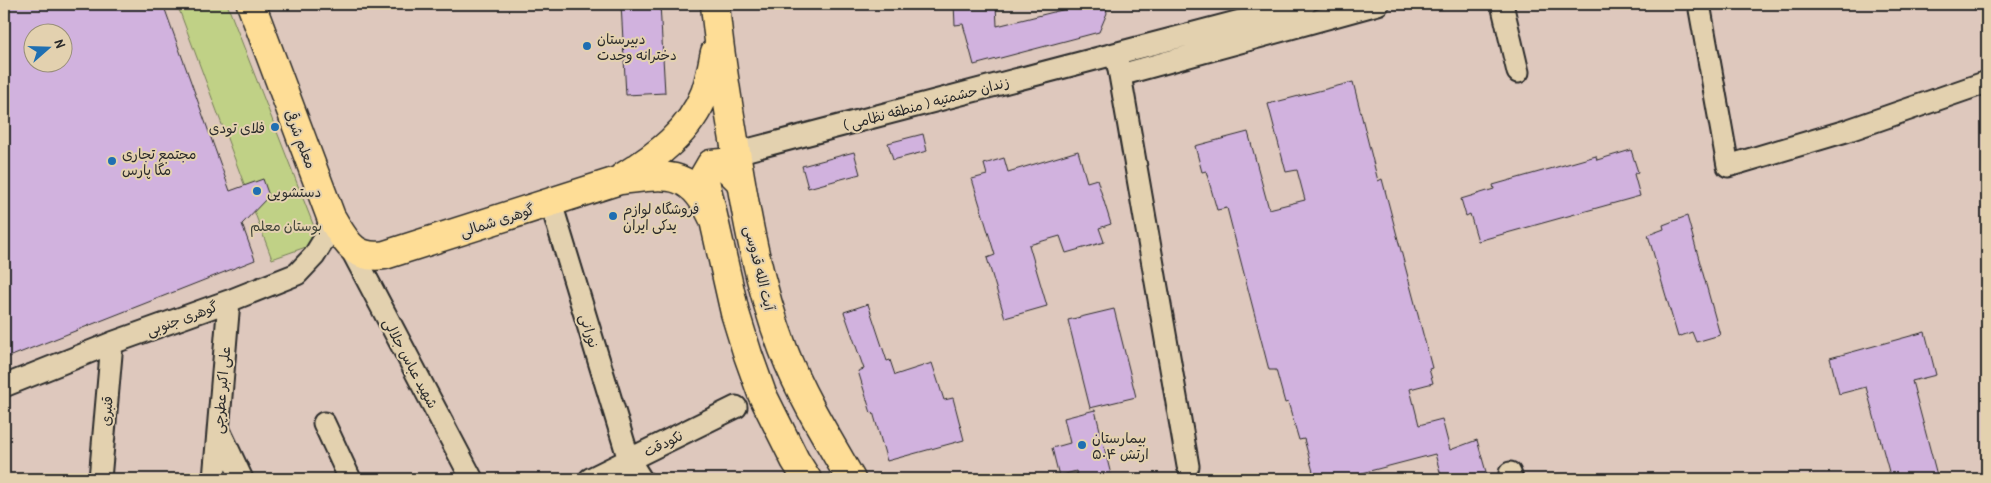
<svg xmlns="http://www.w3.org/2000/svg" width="1991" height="483" viewBox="0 0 1991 483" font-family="'Patrick Hand','Playpen Sans Arabic',sans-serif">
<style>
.green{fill:#c0d186;stroke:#767e58}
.building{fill:#d1b2de;stroke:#2b2b2b;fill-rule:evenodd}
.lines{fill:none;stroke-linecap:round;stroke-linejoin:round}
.minor-casing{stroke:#2b2b2b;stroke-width:25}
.major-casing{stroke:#2b2b2b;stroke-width:31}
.minor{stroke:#e3d1af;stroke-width:21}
.major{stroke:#fedd96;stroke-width:28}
.poi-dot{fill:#1f6fb2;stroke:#e3d1af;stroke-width:2}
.labels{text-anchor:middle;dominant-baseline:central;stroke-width:4;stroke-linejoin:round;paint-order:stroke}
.poi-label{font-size:14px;fill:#2b2b2b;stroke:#e3d1af;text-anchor:start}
.street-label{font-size:14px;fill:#2b2b2b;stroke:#e3d1af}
.park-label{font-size:14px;fill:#414439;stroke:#e3d1af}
</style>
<rect width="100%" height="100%" fill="#dec8bd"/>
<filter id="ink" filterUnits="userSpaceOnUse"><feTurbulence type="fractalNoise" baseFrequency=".02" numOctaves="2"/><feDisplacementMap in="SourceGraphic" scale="10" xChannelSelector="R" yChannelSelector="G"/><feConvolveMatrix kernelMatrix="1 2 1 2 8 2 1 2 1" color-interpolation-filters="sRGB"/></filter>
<g filter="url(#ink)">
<path class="green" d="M 177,4 L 227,4 L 320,242 L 272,259 Z"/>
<path class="building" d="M 4,4 L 163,4 L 230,191 L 263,179 L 269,196 L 242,224 L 255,260 L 4,359 ZM 32,32 L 62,32 L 62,62 L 32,62 Z
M 621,4 L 660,4 L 665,93 L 626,95 Z
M 954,4 L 996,4 L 997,26 L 1086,4 L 1105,4 L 1107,13 L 1099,32 L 974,65 L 963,24 L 955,25 Z
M 1353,82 L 1378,181 L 1382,179 L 1432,368 L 1429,369 L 1433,383 L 1410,389 L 1419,425 L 1442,419 L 1450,450 L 1477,440 L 1488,479 L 1442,479 L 1435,454 L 1339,479 L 1315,479 L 1304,439 L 1299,440 L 1288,402 L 1285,403 L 1276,370 L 1269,370 L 1227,208 L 1217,210 L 1206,171 L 1202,172 L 1195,146 L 1248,132 L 1269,209 L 1305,200 L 1297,170 L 1286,172 L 1268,104 Z
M 923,134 L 927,151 L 893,160 L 888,143 Z
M 1631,150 L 1638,172 L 1634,174 L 1640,196 L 1478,241 L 1470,214 L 1466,216 L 1461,199 L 1494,189 L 1493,185 L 1596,156 L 1597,160 Z
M 1078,151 L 1087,182 L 1097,179 L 1111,224 L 1099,228 L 1104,242 L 1066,253 L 1060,236 L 1029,245 L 1047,306 L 1005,318 L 987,258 L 995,255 L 972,179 L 987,175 L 984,164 L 1004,158 L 1008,172 Z
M 854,152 L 860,174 L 808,188 L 802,166 Z
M 1687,216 L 1720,335 L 1696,342 L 1692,332 L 1678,337 L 1648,235 L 1664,229 L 1663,225 Z
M 868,304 L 887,361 L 890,360 L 895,375 L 932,363 L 944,400 L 953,398 L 964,440 L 887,461 L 873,412 L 871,413 L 858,371 L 864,369 L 844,312 Z
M 1114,309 L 1136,397 L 1090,408 L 1068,320 Z
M 1925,332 L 1936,375 L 1912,381 L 1938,479 L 1891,479 L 1866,387 L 1839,394 L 1830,358 Z
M 1095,410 L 1112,479 L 1078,479 L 1076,471 L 1059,476 L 1052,448 L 1070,443 L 1064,418 Z"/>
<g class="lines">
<g class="minor-casing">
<path id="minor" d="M 1502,4 L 1518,72
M 1699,4 L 1728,166 L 1846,131 L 1987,82
M 1117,60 L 1120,75 L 1378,4
M 1120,75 L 1188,466
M 736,153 L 1305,4
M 551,203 L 629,460 L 641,479
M 350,247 L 472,479
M 4,386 L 112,343 L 229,301 L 297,274 L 314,256 L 325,238 L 331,217
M 324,423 L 350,479
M 219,430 L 242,479
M 1510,473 L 1512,479
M 100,479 L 112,343
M 214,479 L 229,301
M 590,479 L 736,407"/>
</g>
<g class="major-casing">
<path id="major" d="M 251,4 L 331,217 C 346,241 353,260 385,255 L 620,180 C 669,174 691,169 714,220
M 715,4 C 719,52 727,99 735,146 C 746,215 758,283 783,349 C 800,394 827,438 851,479
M 623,177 C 657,156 690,132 705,93 C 710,80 712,65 715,52
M 741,182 L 722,163 L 711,164 L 704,176 L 735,313 L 748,355 L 762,394 L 795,460 L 807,479"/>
</g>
<use href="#minor" class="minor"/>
<use href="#major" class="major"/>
</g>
</g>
<g class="poi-dot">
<circle cx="587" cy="46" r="5"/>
<circle cx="275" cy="127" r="5"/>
<circle cx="112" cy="161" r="5"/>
<circle cx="257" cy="191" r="5"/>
<circle cx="613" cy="216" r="5"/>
<circle cx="1082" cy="445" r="5"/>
</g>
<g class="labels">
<g class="poi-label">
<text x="597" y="38">دبیرستان<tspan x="597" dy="16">دخترانه وحدت</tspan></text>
<text x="265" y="127" text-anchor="end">فلای تودی</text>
<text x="122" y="153">مجتمع تجاری<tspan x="122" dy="16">مگا پارس</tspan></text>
<text x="267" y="191">دستشویی</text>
<text x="623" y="208">فروشگاه لوازم<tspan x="623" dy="16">یدکی ایران</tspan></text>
<text x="1092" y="437">بیمارستان<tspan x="1092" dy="16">۵۰۴ ارتش</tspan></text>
</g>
<g class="street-label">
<text transform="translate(926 103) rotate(-15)">زندان حشمتیه ( منطقه نظامی )</text>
<text transform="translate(301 139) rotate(69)">معلم شرقی</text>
<text transform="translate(497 220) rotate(-18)">گوهری شمالی</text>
<text transform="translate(760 268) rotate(76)">آیت الله قدوسی</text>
<text transform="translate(182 318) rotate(-20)">گوهری جنوبی</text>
<text transform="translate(590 331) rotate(73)">نورانی</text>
<text transform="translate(411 363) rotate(62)">شهید عباس جلالی</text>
<text transform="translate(221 390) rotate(-85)">علی اکبر عطرچی</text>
<text transform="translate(106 411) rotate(-85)">قنبری</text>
<text transform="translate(663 443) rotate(-26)">نکودقت</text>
</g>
<g class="park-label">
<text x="286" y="225">بوستان معلم</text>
</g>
</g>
<rect width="1991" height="483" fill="none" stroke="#e3d1af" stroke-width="20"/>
<rect x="10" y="10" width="1971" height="463" fill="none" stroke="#2b2b2b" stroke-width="2" filter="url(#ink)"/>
<g transform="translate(48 48) rotate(70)"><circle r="24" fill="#e3d1af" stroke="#998f7a"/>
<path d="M0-4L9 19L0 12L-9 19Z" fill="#1f6fb2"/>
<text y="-8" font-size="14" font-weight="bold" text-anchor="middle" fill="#2b2b2b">N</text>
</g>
</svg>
